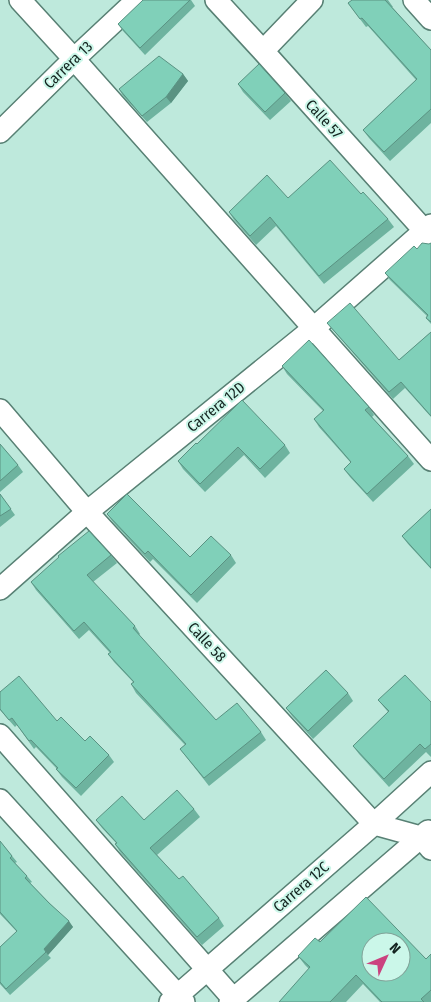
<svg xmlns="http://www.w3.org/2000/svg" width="431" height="1002" viewBox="0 0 431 1002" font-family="'Fira Sans Condensed',sans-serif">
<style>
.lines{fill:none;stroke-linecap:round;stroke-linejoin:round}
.minor-casing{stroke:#588074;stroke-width:24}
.minor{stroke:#fff;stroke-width:21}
.wall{fill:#6eb39f}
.shaded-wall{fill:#5a9282}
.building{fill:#80d0b9;stroke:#5a9282;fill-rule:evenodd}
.labels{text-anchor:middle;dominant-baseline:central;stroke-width:4;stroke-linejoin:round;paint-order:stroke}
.street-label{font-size:15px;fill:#13231f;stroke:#cbf7e9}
</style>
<rect width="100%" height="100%" fill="#bee9dc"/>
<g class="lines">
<g class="minor-casing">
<path id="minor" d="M 20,0 L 74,59 L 431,460
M 216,0 L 263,51 L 431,238
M 414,0 L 431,19
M 263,51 L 312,0
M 0,132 L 74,59 L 137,0
M 0,410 L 87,512 L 374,824 L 421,837 L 431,849
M 0,589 L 87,512 L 314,328 L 431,225
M 0,735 L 236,1002
M 0,800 L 184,1002
M 170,1002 L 374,824 L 431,772
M 230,1002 L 428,831"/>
</g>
<use href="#minor" class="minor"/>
</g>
<path class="wall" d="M 143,0 L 191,0 L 195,6 L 145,55 L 123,31 L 118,24 Z
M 352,0 L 388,0 L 393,7 L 392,7 L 431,50 L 431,123 L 390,161 L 369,138 L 363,130 L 416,80 L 368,26 L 366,27 L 348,3 Z
M 183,74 L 188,81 L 171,103 L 147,122 L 123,96 L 119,89 Z
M 238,84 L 285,93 L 291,101 L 270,120 L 243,92 Z
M 361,194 L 388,219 L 394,227 L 324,284 L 276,226 L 256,245 L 234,220 L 229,212 L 288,198 Z
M 431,243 L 431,324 L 426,318 L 427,316 L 390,280 L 385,273 L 417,249 Z
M 327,323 L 399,360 L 431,332 L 431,417 L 405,388 L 393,399 L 332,329 Z
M 282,366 L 369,407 L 374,415 L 372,417 L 408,456 L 414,464 L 373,502 L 350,477 L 344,469 L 351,463 L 319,427 L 314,419 L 323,411 L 287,374 Z
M 0,444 L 18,465 L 23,472 L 0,492 Z
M 197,444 L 285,445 L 290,453 L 265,478 L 244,455 L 205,492 L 183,469 L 178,461 Z
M 0,494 L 15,515 L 0,527 Z
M 431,509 L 431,569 L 408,544 L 402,536 Z
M 107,514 L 190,557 L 231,555 L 236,563 L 197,603 L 153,559 L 150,562 L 113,522 Z
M 111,555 L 117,563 L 93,582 L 135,626 L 140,634 L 139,635 L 216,720 L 261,732 L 266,740 L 209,786 L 180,749 L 185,745 L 136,693 L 131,684 L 133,682 L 114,662 L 108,654 L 110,653 L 89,630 L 79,639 L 36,590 L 31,582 Z
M 0,692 L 57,721 L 85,741 L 109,755 L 114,762 L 81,796 L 62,777 L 56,769 L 57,769 L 36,747 L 34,749 L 17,725 L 15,727 L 0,710 Z
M 348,693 L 353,701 L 313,739 L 292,716 L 286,708 Z
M 378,700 L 431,702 L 431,757 L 426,752 L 389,787 L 359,754 L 353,746 L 388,712 Z
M 194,809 L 200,817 L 157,855 L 179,879 L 219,918 L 224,926 L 202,945 L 120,852 L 115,844 L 116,843 L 102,828 L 96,820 L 144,820 Z
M 0,841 L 17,862 L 15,863 L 27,876 L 32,882 L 30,883 L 73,927 L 48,955 L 51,958 L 10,995 L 0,984 L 0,947 L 17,932 L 0,914 Z
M 320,942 L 426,959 L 431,954 L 431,1002 L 380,1002 L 363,984 L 346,1002 L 279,1002 L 309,969 L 305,965 L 298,956 Z"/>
<path class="shaded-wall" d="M 183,74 L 188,81 L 171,103 L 166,97 Z
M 69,921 L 73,927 L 48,955 L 44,949 Z"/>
<path class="building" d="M 143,0 L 190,0 L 140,48 L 118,24 Z
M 352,0 L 385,0 L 431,50 L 431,109 L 384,152 L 363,130 L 417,79 L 362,18 L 360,19 L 348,3 Z
M 159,56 L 183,74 L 166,97 L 142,116 L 119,89 Z
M 259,64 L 285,93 L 265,112 L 238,84 Z
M 330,160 L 361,194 L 363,192 L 388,219 L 319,276 L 270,217 L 250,236 L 229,212 L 267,175 L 288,198 Z
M 422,243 L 429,244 L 431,243 L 431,322 L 426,318 L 428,315 L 385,273 L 414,246 L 417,249 Z
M 350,303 L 399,360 L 431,332 L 431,416 L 401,382 L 389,392 L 327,323 Z
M 309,340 L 369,407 L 365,410 L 408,456 L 367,494 L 344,469 L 351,462 L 314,419 L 324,410 L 282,366 Z
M 242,400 L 285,445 L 260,469 L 238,447 L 200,484 L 178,461 L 196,443 L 197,444 Z
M 0,444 L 18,465 L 0,481 Z
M 0,494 L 11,509 L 0,516 Z
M 127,494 L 190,557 L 211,536 L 231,555 L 191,595 L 148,551 L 145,554 L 107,514 Z
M 431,509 L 431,568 L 402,536 Z
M 89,531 L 111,555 L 87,575 L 135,626 L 133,628 L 216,720 L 237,703 L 261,732 L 204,778 L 180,749 L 186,744 L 131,684 L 134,682 L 108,654 L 111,652 L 84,622 L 74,631 L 31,582 L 59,557 L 58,556 Z
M 326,670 L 348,693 L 308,731 L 286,708 Z
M 405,675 L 431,702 L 431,744 L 425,749 L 420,744 L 384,779 L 353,746 L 389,711 L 378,700 Z
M 19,676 L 57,721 L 61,717 L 85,741 L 90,736 L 109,755 L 76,788 L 56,769 L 58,768 L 31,740 L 29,741 L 12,718 L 9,720 L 0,709 L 0,692 Z
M 177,790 L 194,809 L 150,848 L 179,879 L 183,876 L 219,918 L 197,937 L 115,844 L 117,843 L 96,820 L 122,796 L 144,820 Z
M 0,841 L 12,856 L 10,858 L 27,876 L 25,878 L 49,903 L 69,921 L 44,949 L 46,952 L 6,989 L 0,982 L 0,947 L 17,931 L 0,912 Z
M 366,897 L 426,959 L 431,954 L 431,990 L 421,999 L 424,1002 L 382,1002 L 356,975 L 330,1002 L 279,1002 L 310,967 L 298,956 L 315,938 L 320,942 ZM 371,942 L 401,942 L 401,972 L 371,972 Z"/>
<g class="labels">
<g class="street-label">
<text transform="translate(68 65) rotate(-44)">Carrera 13</text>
<text transform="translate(324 119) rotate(48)">Calle 57</text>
<text transform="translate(216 407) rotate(-39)">Carrera 12D</text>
<text transform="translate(207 642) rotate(47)">Calle 58</text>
<text transform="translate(301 887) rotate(-41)">Carrera 12C</text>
</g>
</g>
<g transform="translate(386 957) rotate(46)"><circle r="24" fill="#cbf7e9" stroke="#81a298"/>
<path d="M0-4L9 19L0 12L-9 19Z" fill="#cb427f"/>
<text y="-8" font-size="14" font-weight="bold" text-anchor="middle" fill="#13231f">N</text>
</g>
</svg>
